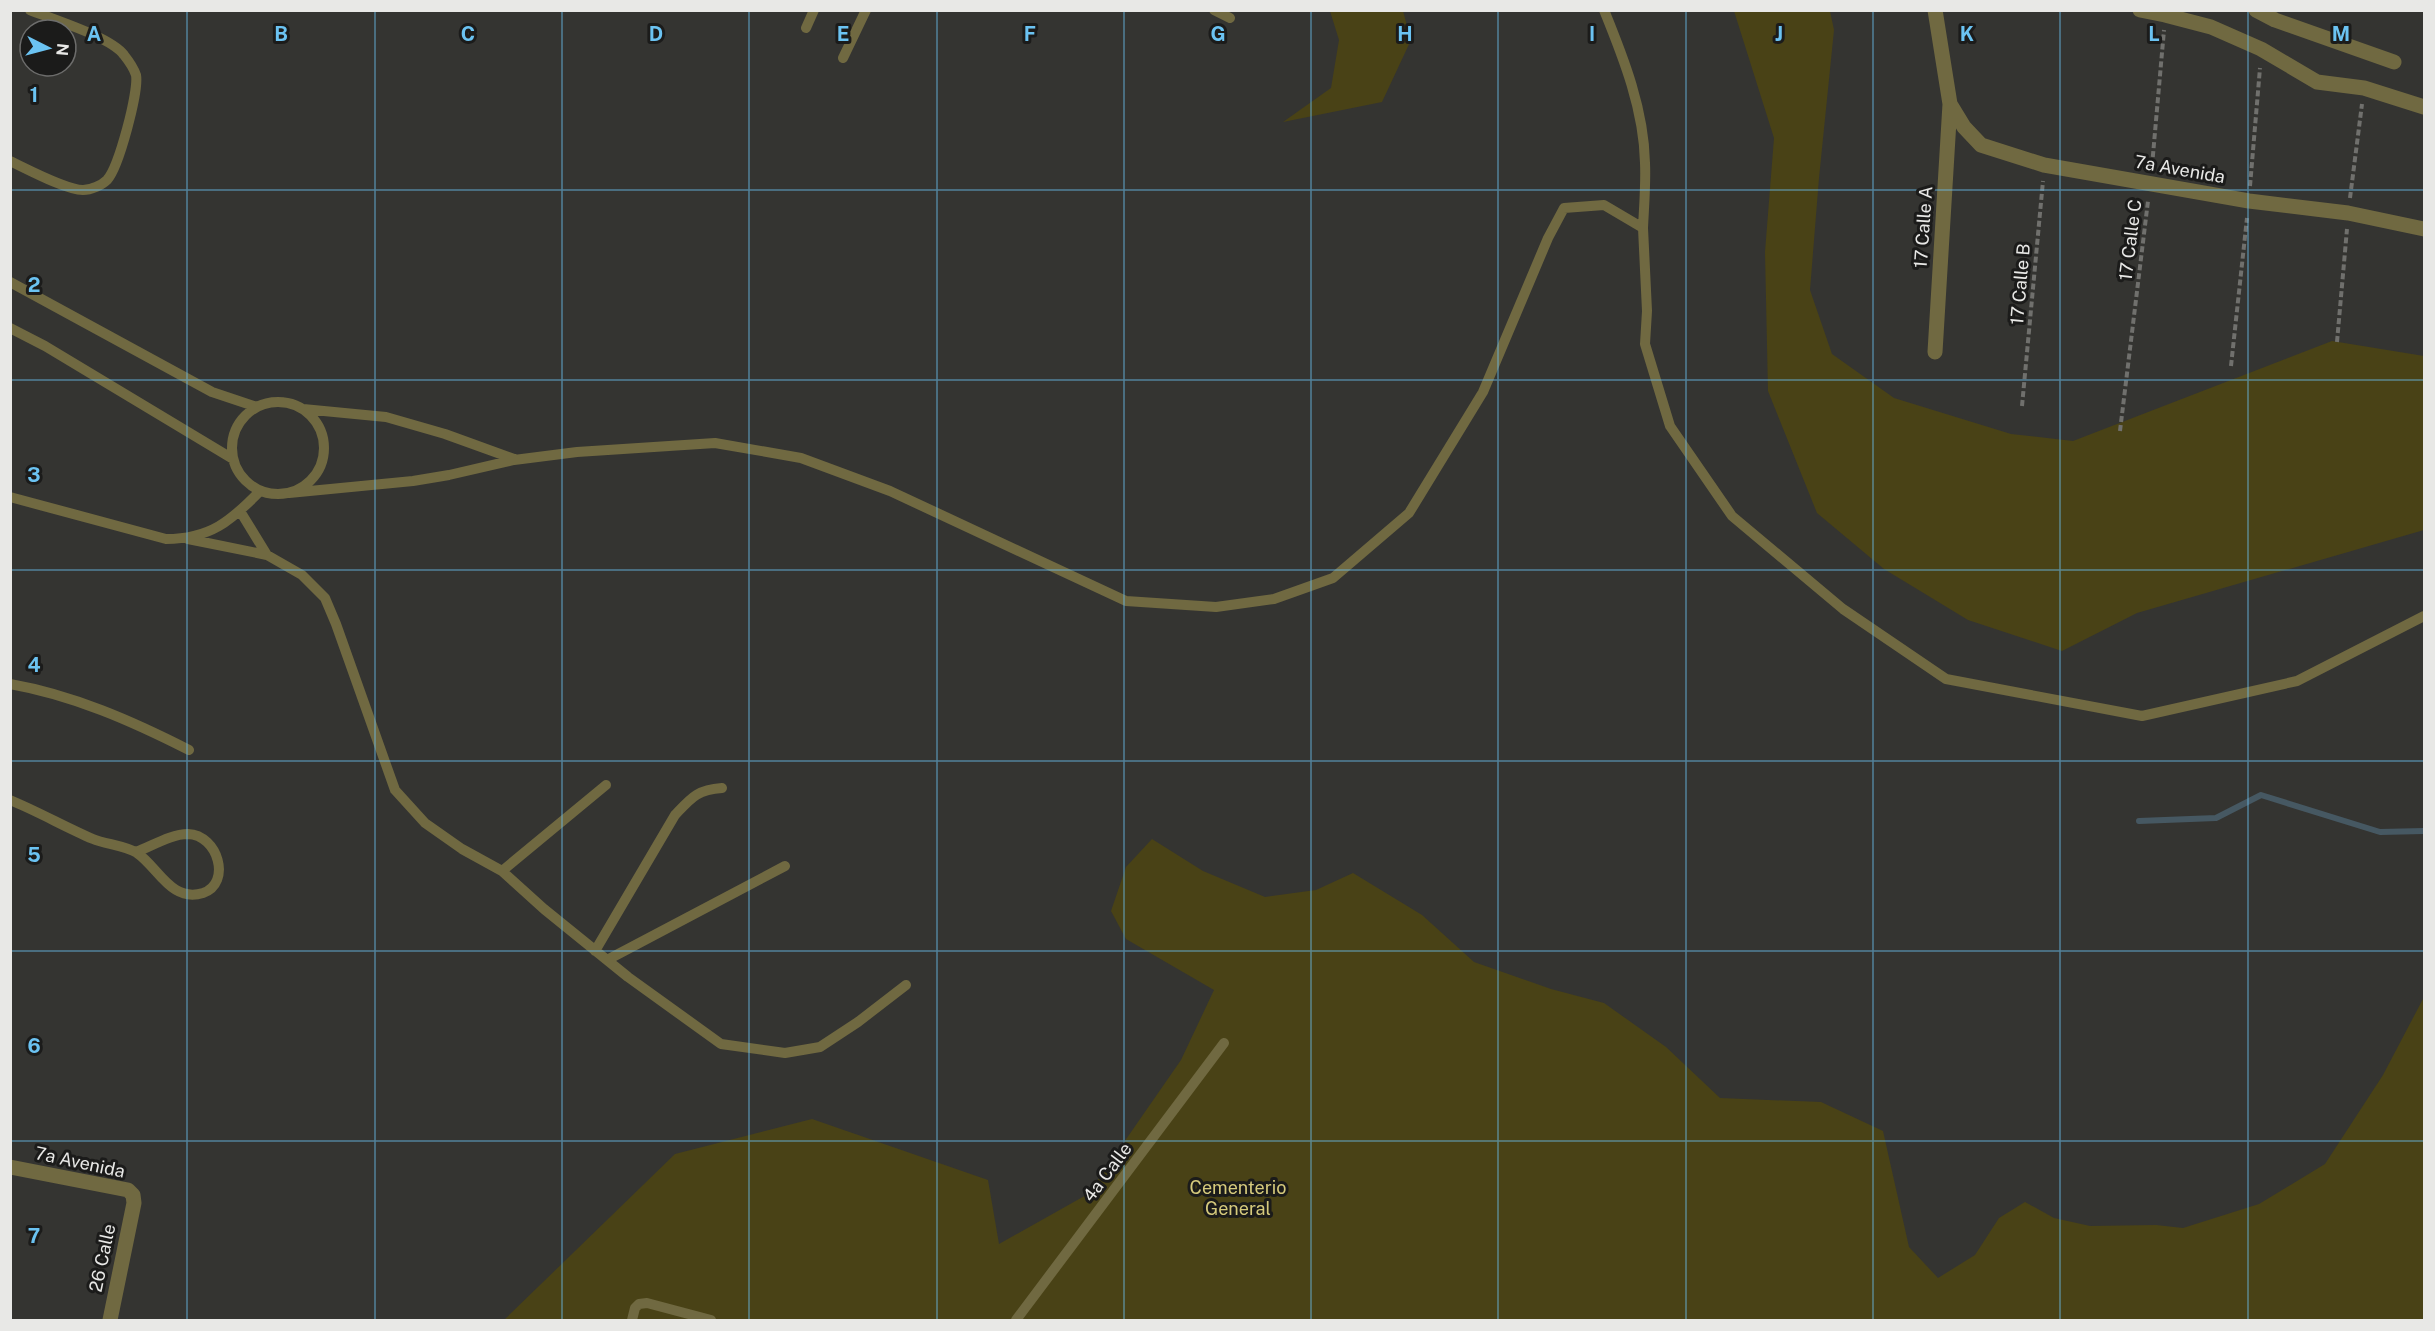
<svg xmlns="http://www.w3.org/2000/svg" width="2435" height="1331" viewBox="0 0 2435 1331" font-family="'Public Sans',sans-serif">
<style>
.green{fill:#494216}
.lines{fill:none;stroke-linecap:round;stroke-linejoin:round}
.stream{stroke:#465862;stroke-width:6}
.path{stroke:#70706d;stroke-width:4;stroke-dasharray:6 3;stroke-linecap:butt}
.service{stroke:#706941;stroke-width:10}
.minor{stroke:#706941;stroke-width:15}
.grid{fill:none;stroke:#6bc3f2;stroke-width:1.5;stroke-opacity:0.55}
.labels{text-anchor:middle;dominant-baseline:central;stroke-width:6;stroke-linejoin:round;paint-order:stroke}
.street-label{font-size:18px;fill:#e8e8e6;stroke:#1b1b1a}
.park-label{font-size:18px;fill:#d6ca7c;stroke:#1b1b1a}
.grid-label{font-size:20px;text-anchor:middle;font-weight:bold;fill:#6bc3f2;stroke:#1b1b1a;stroke-width:6;stroke-linejoin:round;paint-order:stroke}
</style>
<rect width="100%" height="100%" fill="#343431"/>
<path class="green" d="M 1330,11 L 1403,11 L 1411,40 L 1382,102 L 1283,122 L 1331,88 L 1339,40 Z
M 1734,11 L 1830,11 L 1834,30 L 1819,178 L 1810,290 L 1832,354 L 1894,398 L 2011,434 L 2073,441 L 2332,341 L 2424,356 L 2424,530 L 2137,613 L 2062,651 L 1968,620 L 1884,569 L 1817,513 L 1768,391 L 1765,252 L 1774,138 Z
M 1152,839 L 1203,871 L 1265,897 L 1316,890 L 1353,873 L 1422,915 L 1474,962 L 1551,989 L 1604,1003 L 1666,1047 L 1720,1098 L 1821,1102 L 1883,1131 L 1909,1247 L 1938,1278 L 1975,1255 L 1999,1218 L 2025,1202 L 2054,1218 L 2090,1226 L 2156,1225 L 2183,1228 L 2259,1204 L 2325,1164 L 2383,1075 L 2424,997 L 2424,1320 L 504,1320 L 675,1154 L 812,1119 L 988,1180 L 999,1244 L 1088,1194 L 1181,1060 L 1214,990 L 1126,939 L 1111,911 L 1126,867 Z"/>
<g class="lines">
<path class="stream" d="M 2139,821 L 2216,818 L 2261,795 L 2380,832 L 2424,831"/>
<path class="path" d="M 2152,166 L 2164,30
M 2250,186 L 2260,68
M 2350,198 L 2362,104
M 2337,342 L 2347,229
M 2231,366 L 2247,218
M 2022,406 L 2043,181
M 2120,431 L 2148,201"/>
<path class="service" d="M 1214,10 L 1230,18
M 1604,10 C 1624,59 1644,110 1645,163 C 1646,184 1644,206 1643,228
M 806,28 L 814,10
M 843,58 L 866,10
M 10,161 C 27,169 66,190 83,190 C 91,190 102,185 107,180 C 119,167 139,91 136,75 C 134,69 128,60 124,55 C 111,37 52,19 30,10
M 10,282 L 212,392 L 257,407
M 10,328 L 45,346 L 233,459
M232 448a46 46 0 1 1 92 0a46 46 0 1 1-92 0Z
M 303,409 L 386,417 L 445,434 L 514,459
M 289,493 L 413,481 L 449,475 L 514,460 L 577,452 L 715,443 L 801,458 L 890,491 L 1126,601 L 1216,607 L 1274,599 L 1333,578 L 1409,513 L 1483,392 L 1548,238 L 1564,208 L 1604,205 L 1643,228 L 1647,311 L 1645,344 L 1670,426 L 1732,516 L 1843,609 L 1946,679 L 2142,716 L 2297,681 L 2424,616
M 10,497 L 166,539 C 210,539 231,521 260,491
M 240,511 L 267,555 L 302,575 L 325,598 L 336,624 L 395,790 L 425,823 L 462,849 L 502,871 L 544,909 L 628,977 L 721,1044 L 785,1053 L 820,1047 L 858,1022 L 906,985
M 188,539 L 267,555
M 10,684 C 73,695 132,721 189,750
M 10,800 C 39,812 65,827 93,839 C 105,844 127,846 137,853 C 158,867 171,903 203,893 C 232,883 218,835 188,834 C 171,834 152,846 136,852
M 502,871 L 606,785
M 595,951 L 675,815 C 692,797 697,790 722,788
M 607,960 L 785,866
M 632,1320 L 635,1308 L 639,1304 L 647,1303 L 711,1320
M 1016,1320 L 1224,1043"/>
<path class="minor" d="M 2140,10 L 2165,15 L 2211,27 L 2261,49 L 2317,82 L 2364,88 L 2424,107
M 2256,10 L 2275,20 L 2394,62
M 1950,104 L 1964,127 L 1981,145 L 2044,165 L 2249,201 L 2348,213 L 2424,229
M 1935,352 L 1950,104 L 1935,10
M 10,1167 L 128,1190 L 133,1195 L 134,1203 L 110,1320"/>
</g>
<path class="grid" d="M 187,10 L 187,1320M 375,10 L 375,1320M 562,10 L 562,1320M 749,10 L 749,1320M 937,10 L 937,1320M 1124,10 L 1124,1320M 1311,10 L 1311,1320M 1498,10 L 1498,1320M 1686,10 L 1686,1320M 1873,10 L 1873,1320M 2060,10 L 2060,1320M 2248,10 L 2248,1320M 10,190 L 2424,190M 10,380 L 2424,380M 10,570 L 2424,570M 10,761 L 2424,761M 10,951 L 2424,951M 10,1141 L 2424,1141"/>
<g class="labels">
<g class="street-label">
<text transform="translate(2180 169) rotate(10)">7a Avenida</text>
<text transform="translate(1923 227) rotate(-86)">17 Calle A</text>
<text transform="translate(2130 240) rotate(-83)">17 Calle C</text>
<text transform="translate(2020 284) rotate(-85)">17 Calle B</text>
<text transform="translate(80 1162) rotate(12)">7a Avenida</text>
<text transform="translate(1107 1172) rotate(-53)">4a Calle</text>
<text transform="translate(102 1258) rotate(-78)">26 Calle</text>
</g>
<g class="park-label">
<text x="1238" y="1187">Cementerio<tspan x="1238" dy="21">General</tspan></text>
</g>
</g>
<g class="grid-label">
<text x="94" y="41">A</text>
<text x="281" y="41">B</text>
<text x="468" y="41">C</text>
<text x="656" y="41">D</text>
<text x="843" y="41">E</text>
<text x="1030" y="41">F</text>
<text x="1218" y="41">G</text>
<text x="1405" y="41">H</text>
<text x="1592" y="41">I</text>
<text x="1779" y="41">J</text>
<text x="1967" y="41">K</text>
<text x="2154" y="41">L</text>
<text x="2341" y="41">M</text>
<text x="34" y="102">1</text>
<text x="34" y="292">2</text>
<text x="34" y="482">3</text>
<text x="34" y="672">4</text>
<text x="34" y="862">5</text>
<text x="34" y="1053">6</text>
<text x="34" y="1243">7</text>
</g>
<rect width="2435" height="1331" fill="none" stroke="#e8e8e6" stroke-width="24"/>
<g transform="translate(48 48) rotate(96)"><circle r="28" fill="#1b1b1a" stroke="#6d6d6c" stroke-width="1.5"/>
<path d="M0-4.5L10 22L0 15L-10 22Z" fill="#6bc3f2"/>
<text y="-9" font-size="16" font-weight="bold" text-anchor="middle" fill="#e8e8e6">N</text>
</g>
</svg>
